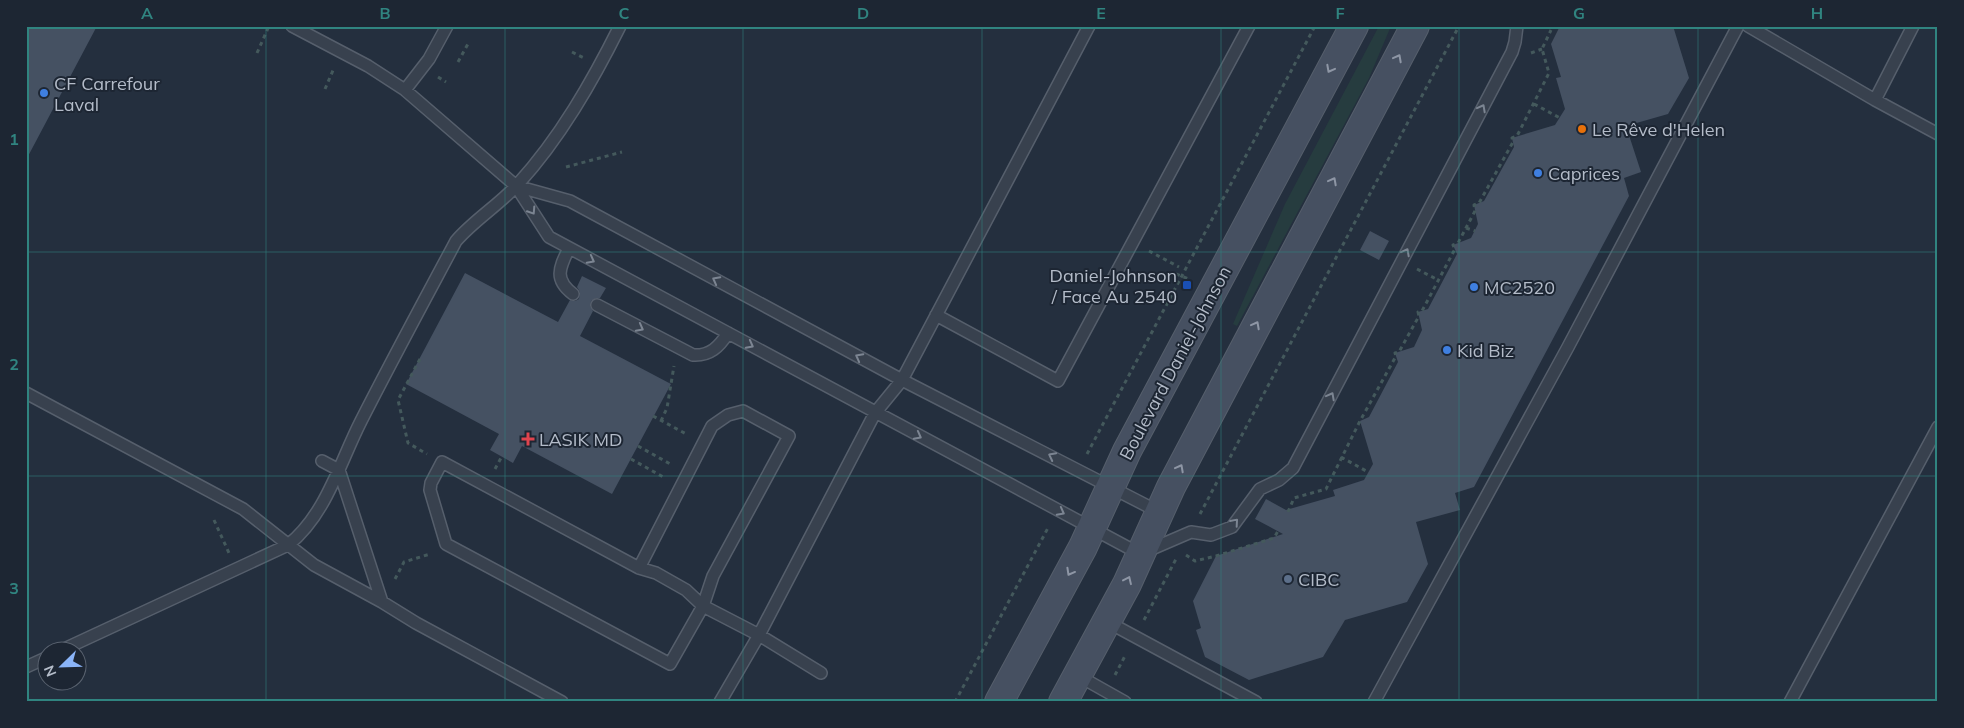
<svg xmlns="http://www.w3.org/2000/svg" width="1964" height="728" viewBox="0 0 1964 728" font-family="Mulish,sans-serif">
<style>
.green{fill:#263c3f}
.building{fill:#455162}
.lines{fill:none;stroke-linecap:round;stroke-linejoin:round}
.lane-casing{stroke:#565f6c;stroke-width:14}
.secondary-casing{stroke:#565f6c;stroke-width:30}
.path{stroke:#44595c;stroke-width:3;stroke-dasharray:4 4;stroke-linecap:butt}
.lane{stroke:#38414e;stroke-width:11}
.secondary{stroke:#465061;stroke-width:28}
.oneway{stroke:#8e96a5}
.oneway2{stroke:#7c8592}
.grid{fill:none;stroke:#308480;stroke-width:1;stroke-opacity:0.55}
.shop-dot{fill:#3f7fe0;stroke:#1d2633;stroke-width:2}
.food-dot{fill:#e8710a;stroke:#1d2633;stroke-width:2}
.transit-dot{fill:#1a4fb4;stroke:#1d2633;stroke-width:2}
.health-dot{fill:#e0444e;stroke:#1d2633;stroke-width:2}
.service-dot{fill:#5c6f8a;stroke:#1d2633;stroke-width:2}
.labels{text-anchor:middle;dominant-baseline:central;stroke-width:4;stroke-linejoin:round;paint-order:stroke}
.poi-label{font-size:18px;fill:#b4bcc9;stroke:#1d2633;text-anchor:start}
.street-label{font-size:18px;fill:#b4bcc9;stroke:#1d2633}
.neatline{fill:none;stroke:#308480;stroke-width:2}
.grid-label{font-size:16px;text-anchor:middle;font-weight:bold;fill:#308480}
</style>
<rect width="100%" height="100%" fill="#242f3e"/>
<path class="green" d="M 1379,26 L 1391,26 L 1369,78 L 1237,326 L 1233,324 L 1285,204 Z"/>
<path class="building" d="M 26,26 L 97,26 L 26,160 Z
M 1560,26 L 1673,26 L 1689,78 L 1668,114 L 1626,126 L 1641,172 L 1624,178 L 1629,196 L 1474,487 L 1455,493 L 1460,510 L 1416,522 L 1428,564 L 1407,602 L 1345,620 L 1323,657 L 1249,680 L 1205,657 L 1196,630 L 1201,628 L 1193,601 L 1216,556 L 1283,534 L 1255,519 L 1266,499 L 1286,510 L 1335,496 L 1333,490 L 1364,480 L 1373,464 L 1360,421 L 1369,417 L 1398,362 L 1395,353 L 1414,347 L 1422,330 L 1418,312 L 1428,309 L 1457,254 L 1453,245 L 1471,238 L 1478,224 L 1474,205 L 1484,201 L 1514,147 L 1512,138 L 1555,125 L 1565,109 L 1556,78 L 1561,77 L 1551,44 Z
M 1370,231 L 1389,241 L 1379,260 L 1360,250 Z
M 465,273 L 558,322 L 570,300 L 575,301 L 579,299 L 580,292 L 577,287 L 582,276 L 606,288 L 600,298 L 596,298 L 591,301 L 590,306 L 593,311 L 580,336 L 671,384 L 612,494 L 522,446 L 513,463 L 490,450 L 499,434 L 406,384 Z"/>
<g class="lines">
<g class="lane-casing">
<path id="lane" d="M 292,26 L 368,66 L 405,90 L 516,186 L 549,237 L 1140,554 L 1191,532 L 1211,535 L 1232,527 L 1260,489 L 1279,480 L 1293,468 L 1512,52 L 1515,42 L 1517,26
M 1748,26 L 1875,100 L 1913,26
M 405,90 L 429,59 L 447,26
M 1875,100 L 1938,134
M 516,186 L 570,201 L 902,380 L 1159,512
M 569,248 C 560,267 553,279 573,294
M 597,305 L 693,355 C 710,356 719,347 728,333
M 936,315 L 1058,381 L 1249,26
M 26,393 L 243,509 L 314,565 L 382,602 L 416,623 L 562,702
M 322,461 L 339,470 L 382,602
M 639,568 L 712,426 L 728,415 L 743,411 L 789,436 L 713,576 L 703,606 L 670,664 L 446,544 L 430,490 L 431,483 L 442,462 L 639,568 L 656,573 L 686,590 L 703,606 L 759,635 L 821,673
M 1106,621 L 1256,702
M 62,650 L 288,545 C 326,515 340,462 361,421 C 392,360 424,301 456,241 C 474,220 499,205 518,184 C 560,138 592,82 620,26
M 26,667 L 48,657
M 1077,675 L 1125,702
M 720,702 L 759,635 L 875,413 L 902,380 L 1089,26
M 1374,702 L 1568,347 L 1738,26
M 1790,702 L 1938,427"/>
</g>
<g class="secondary-casing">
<path id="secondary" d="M 999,702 L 1083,547 L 1127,451 L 1354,26
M 1063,702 L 1127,584 L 1171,487 L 1415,26"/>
</g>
<path class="path" d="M 572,52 L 584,58
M 257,53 L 269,26
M 1531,53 L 1542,49
M 458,62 L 469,42
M 438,77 L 446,82
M 325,89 L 334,68
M 1534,104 L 1560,118
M 566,167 L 622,152
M 1466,228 L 1475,231
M 1149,251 L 1179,267
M 1417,269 L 1438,280
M 1176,274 L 1189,279
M 420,359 L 398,400 L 408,443 L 427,454
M 653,416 L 688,435
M 661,421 L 667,408 L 674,366
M 638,446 L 672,465
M 1087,454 L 1315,26
M 1341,457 L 1368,472
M 631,459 L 665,478
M 495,469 L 502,456
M 1288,512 L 1294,498 L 1326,489 L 1360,421 L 1396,356 L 1395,353 L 1399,352 L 1419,316 L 1418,312 L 1422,311 L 1455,249 L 1453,245 L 1458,243 L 1475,211 L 1474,205 L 1479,203 L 1513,142 L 1512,138 L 1517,136 L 1549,73 L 1542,49 L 1551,30
M 1200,514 L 1459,26
M 214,520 L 229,553
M 1186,555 L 1195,561 L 1216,556 L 1274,538 L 1278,531
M 395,579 L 404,562 L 430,554
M 1144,620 L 1176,559
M 1115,675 L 1126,654
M 955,702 L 1049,526"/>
<use href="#lane" class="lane"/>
<use href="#secondary" class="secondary"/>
</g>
<defs><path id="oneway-chevron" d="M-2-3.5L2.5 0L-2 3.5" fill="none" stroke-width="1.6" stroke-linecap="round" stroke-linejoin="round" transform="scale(1.25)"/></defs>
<g class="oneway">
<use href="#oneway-chevron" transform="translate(1398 58) rotate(-62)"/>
<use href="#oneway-chevron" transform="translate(1330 69) rotate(118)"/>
<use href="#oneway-chevron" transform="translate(1333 181) rotate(-62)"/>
<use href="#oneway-chevron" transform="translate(1256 325) rotate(-62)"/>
<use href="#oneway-chevron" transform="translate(1180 468) rotate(-62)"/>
<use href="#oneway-chevron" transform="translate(1070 572) rotate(119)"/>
<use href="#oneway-chevron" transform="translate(1128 580) rotate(-65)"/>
</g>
<g class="oneway2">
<use href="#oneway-chevron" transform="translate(1482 108) rotate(-62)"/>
<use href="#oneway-chevron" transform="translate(532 211) rotate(57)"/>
<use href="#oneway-chevron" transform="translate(1406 252) rotate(-62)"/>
<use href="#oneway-chevron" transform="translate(591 260) rotate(28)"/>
<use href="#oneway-chevron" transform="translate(716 280) rotate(-152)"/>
<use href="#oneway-chevron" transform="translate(640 328) rotate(28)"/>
<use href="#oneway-chevron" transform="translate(750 345) rotate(28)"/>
<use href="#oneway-chevron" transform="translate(859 357) rotate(-152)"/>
<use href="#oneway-chevron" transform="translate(1331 396) rotate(-62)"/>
<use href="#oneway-chevron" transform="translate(918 436) rotate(28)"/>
<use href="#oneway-chevron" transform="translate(1052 456) rotate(-153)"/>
<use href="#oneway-chevron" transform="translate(1061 512) rotate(28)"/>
<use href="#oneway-chevron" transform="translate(1235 522) rotate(-49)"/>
</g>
<path class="grid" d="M 266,26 L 266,702M 505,26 L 505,702M 743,26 L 743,702M 982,26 L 982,702M 1221,26 L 1221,702M 1459,26 L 1459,702M 1698,26 L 1698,702M 26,252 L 1938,252M 26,476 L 1938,476"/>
<g class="shop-dot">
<circle cx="44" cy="93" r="5"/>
<circle cx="1538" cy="173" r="5"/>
<circle cx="1474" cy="287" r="5"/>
<circle cx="1447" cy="350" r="5"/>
</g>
<circle class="food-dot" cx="1582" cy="129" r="5"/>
<rect class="transit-dot" x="1182" y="280" width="10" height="10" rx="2.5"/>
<path class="health-dot" d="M525.5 431.5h5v5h5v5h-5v5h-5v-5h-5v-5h5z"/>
<circle class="service-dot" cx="1288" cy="579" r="5"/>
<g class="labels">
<g class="poi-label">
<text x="54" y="83">CF Carrefour<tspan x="54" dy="21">Laval</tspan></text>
<text x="1592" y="129">Le Rêve d'Helen</text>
<text x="1548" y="173">Caprices</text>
<text x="1177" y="275" text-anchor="end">Daniel-Johnson<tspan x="1177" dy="21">/ Face Au 2540</tspan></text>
<text x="1484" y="287">MC2520</text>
<text x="1457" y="350">Kid Biz</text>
<text x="539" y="439">LASIK MD</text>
<text x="1298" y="579">CIBC</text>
</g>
<g class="street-label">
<text transform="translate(1175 363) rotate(-62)">Boulevard Daniel-Johnson</text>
</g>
</g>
<rect width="1964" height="728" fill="none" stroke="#1d2633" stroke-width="55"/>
<g transform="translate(62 666) rotate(247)"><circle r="24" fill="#1d2633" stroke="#59626f"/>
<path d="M0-4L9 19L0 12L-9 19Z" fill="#8ab4f8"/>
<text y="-8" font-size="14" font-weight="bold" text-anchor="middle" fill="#b4bcc9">N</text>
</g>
<rect x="28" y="28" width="1908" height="672" class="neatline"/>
<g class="grid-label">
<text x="147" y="19">A</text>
<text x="385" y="19">B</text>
<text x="624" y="19">C</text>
<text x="863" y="19">D</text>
<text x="1101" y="19">E</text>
<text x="1340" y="19">F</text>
<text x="1579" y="19">G</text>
<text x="1817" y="19">H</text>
<text x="14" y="145">1</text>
<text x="14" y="370">2</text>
<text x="14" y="594">3</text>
</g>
</svg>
